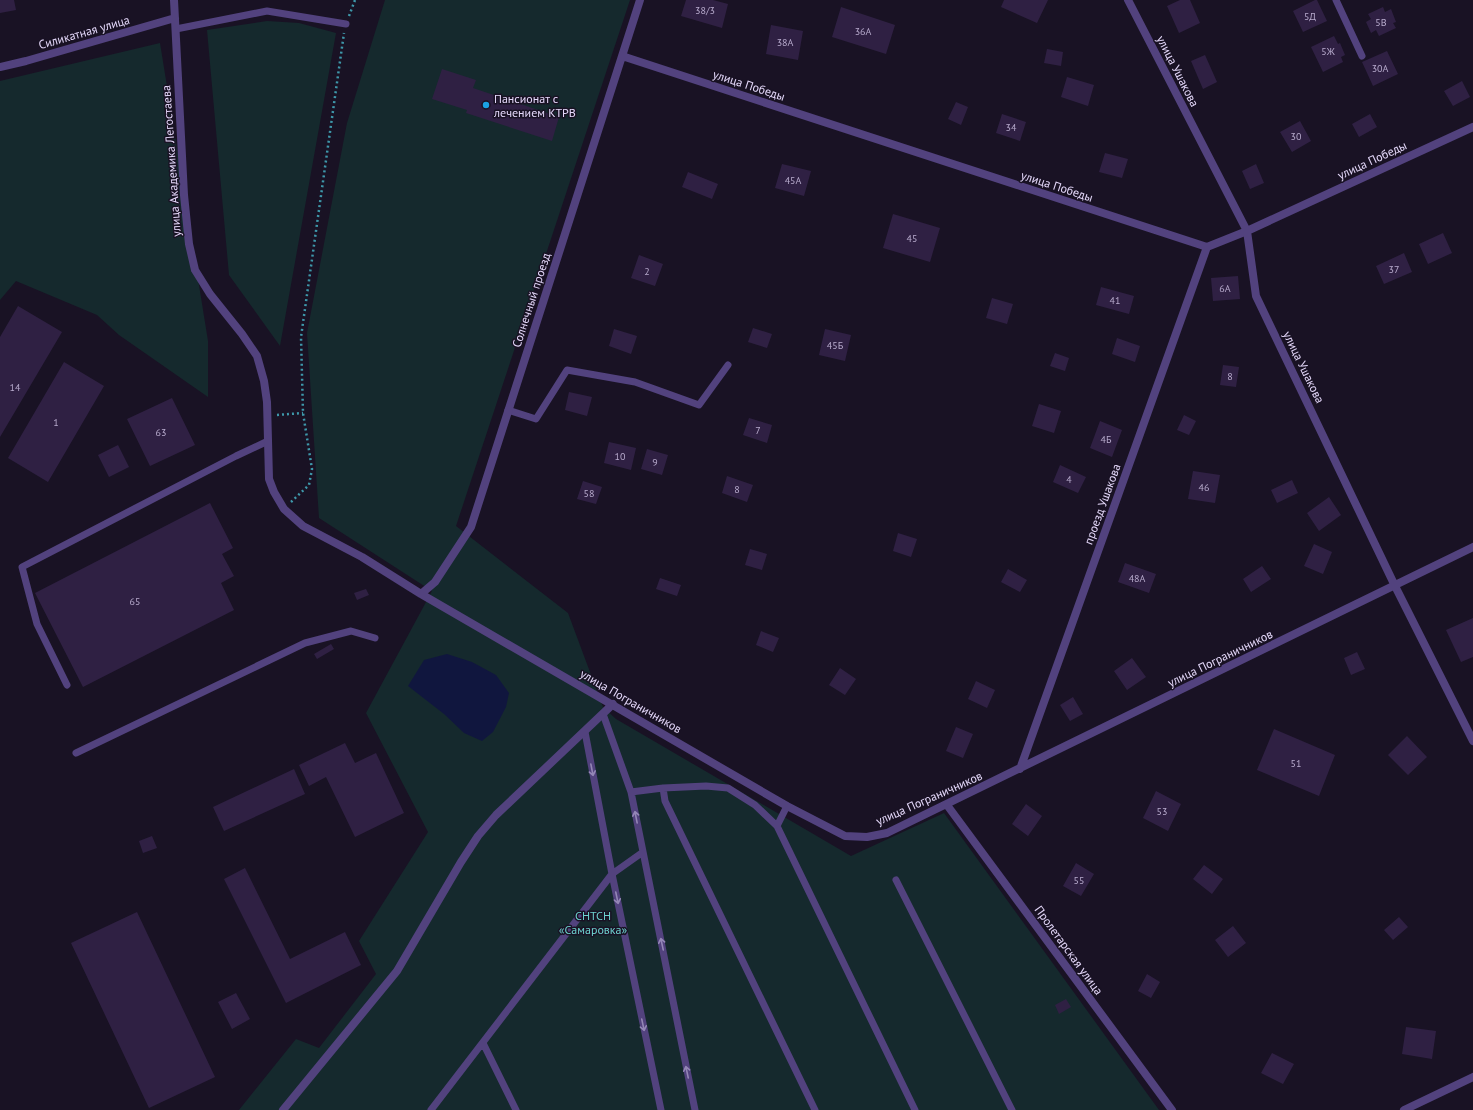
<svg xmlns="http://www.w3.org/2000/svg" width="1473" height="1110" viewBox="0 0 1473 1110" font-family="'PT Sans',sans-serif">
<style>
.green{fill:#15292d}
.water{fill:#10163e}
.building{fill:#2f2043}
.lines{fill:none;stroke-linecap:round;stroke-linejoin:round}
.path{stroke:#3e98aa;stroke-width:2.5;stroke-dasharray:2 3;stroke-linecap:butt}
.service{stroke:#52427e;stroke-width:7}
.minor{stroke:#52427e;stroke-width:8}
.oneway{stroke:#9486b6}
.poi-dot{fill:#1ba2e4;stroke:#191224;stroke-width:1.5}
.labels{text-anchor:middle;dominant-baseline:central;stroke-width:3;stroke-linejoin:round;paint-order:stroke}
.number-label{font-size:10px;fill:#b8abcd}
.street-label{font-size:12px;fill:#e5d9fb;stroke:#191224}
.poi-label{font-size:12px;fill:#e5d9fb;stroke:#191224;text-anchor:start}
.park-label{font-size:12px;fill:#6dd3d0;stroke:#191224}
</style>
<rect width="100%" height="100%" fill="#191224"/>
<path class="green" d="M 385,0 L 630,0 L 456,526 L 568,613 L 603,707 L 616,719 L 851,856 L 944,813 L 1159,1110 L 239,1110 L 296,1039 L 319,1048 L 376,974 L 359,941 L 428,832 L 366,713 L 432,591 L 319,518 L 307,333 L 347,123 Z
M 267,21 L 299,23 L 336,33 L 280,346 L 229,275 L 207,30 Z
M 160,43 L 208,341 L 208,397 L 119,335 L 97,315 L 16,281 L 0,300 L 0,81 Z"/>
<path class="water" d="M 447,654 L 472,662 L 496,675 L 509,693 L 506,707 L 493,732 L 482,741 L 464,733 L 444,714 L 408,686 L 424,660 Z"/>
<path class="building" d="M 0,0 L 14,0 L 16,10 L 0,13 Z
M 686,0 L 713,0 L 728,4 L 722,28 L 681,16 Z
M 1004,0 L 1048,0 L 1037,23 L 1001,7 Z
M 1180,0 L 1190,0 L 1200,23 L 1179,33 L 1167,6 Z
M 1315,0 L 1317,0 L 1327,21 L 1303,32 L 1293,11 Z
M 841,7 L 895,25 L 886,54 L 832,37 Z
M 1383,7 L 1385,12 L 1391,9 L 1396,22 L 1393,23 L 1396,28 L 1379,36 L 1376,30 L 1371,33 L 1366,22 L 1371,19 L 1368,14 Z
M 771,25 L 803,31 L 798,60 L 766,54 Z
M 1334,36 L 1338,44 L 1340,43 L 1345,55 L 1341,57 L 1343,62 L 1323,72 L 1311,47 Z
M 1047,49 L 1063,52 L 1061,66 L 1044,63 Z
M 1387,51 L 1398,74 L 1373,86 L 1362,62 Z
M 1205,55 L 1217,82 L 1203,89 L 1191,61 Z
M 442,69 L 476,80 L 473,88 L 559,117 L 552,141 L 466,113 L 467,110 L 432,99 Z
M 1067,77 L 1094,85 L 1088,106 L 1061,97 Z
M 1462,81 L 1470,97 L 1453,106 L 1444,91 Z
M 956,102 L 968,107 L 961,125 L 948,119 Z
M 1002,114 L 1026,122 L 1020,141 L 996,133 Z
M 1370,114 L 1377,127 L 1359,137 L 1352,124 Z
M 1300,121 L 1311,141 L 1292,152 L 1280,132 Z
M 1105,153 L 1128,159 L 1122,178 L 1099,172 Z
M 782,164 L 811,171 L 804,196 L 775,188 Z
M 1256,164 L 1264,183 L 1250,189 L 1242,171 Z
M 688,172 L 718,184 L 712,199 L 682,187 Z
M 893,214 L 940,228 L 930,262 L 883,248 Z
M 1443,233 L 1452,253 L 1428,264 L 1419,244 Z
M 1404,253 L 1412,272 L 1384,284 L 1376,266 Z
M 639,255 L 663,264 L 655,286 L 631,278 Z
M 1238,276 L 1240,299 L 1213,301 L 1211,278 Z
M 1101,287 L 1134,296 L 1129,314 L 1096,305 Z
M 992,298 L 1013,304 L 1007,324 L 986,318 Z
M 18,306 L 62,332 L 0,437 L 0,337 Z
M 753,328 L 772,334 L 767,348 L 748,342 Z
M 614,329 L 637,336 L 631,354 L 609,346 Z
M 825,329 L 851,335 L 845,361 L 819,355 Z
M 1117,338 L 1140,346 L 1135,362 L 1112,354 Z
M 1055,353 L 1069,358 L 1065,371 L 1050,366 Z
M 64,362 L 104,386 L 48,482 L 8,458 Z
M 1223,365 L 1239,367 L 1236,387 L 1220,385 Z
M 569,392 L 592,397 L 587,416 L 565,410 Z
M 172,398 L 195,445 L 150,466 L 127,419 Z
M 1039,404 L 1061,411 L 1054,433 L 1032,426 Z
M 1184,415 L 1196,421 L 1189,435 L 1177,430 Z
M 749,418 L 772,425 L 767,443 L 743,435 Z
M 1100,421 L 1122,430 L 1112,457 L 1090,448 Z
M 609,442 L 636,448 L 631,470 L 604,463 Z
M 118,445 L 129,467 L 109,477 L 98,455 Z
M 647,449 L 668,455 L 662,475 L 641,469 Z
M 1060,465 L 1086,477 L 1078,493 L 1053,482 Z
M 1193,471 L 1220,475 L 1215,503 L 1188,499 Z
M 727,476 L 753,485 L 747,502 L 722,493 Z
M 1292,480 L 1298,493 L 1277,503 L 1271,490 Z
M 583,481 L 602,487 L 596,504 L 577,499 Z
M 1329,497 L 1341,515 L 1319,531 L 1307,513 Z
M 210,503 L 233,548 L 222,554 L 234,576 L 221,583 L 234,610 L 83,687 L 35,593 Z
M 898,533 L 917,539 L 911,557 L 893,551 Z
M 1314,544 L 1332,552 L 1323,574 L 1304,566 Z
M 750,549 L 767,554 L 762,570 L 745,565 Z
M 1125,563 L 1156,574 L 1149,593 L 1118,582 Z
M 1262,566 L 1271,579 L 1251,592 L 1243,579 Z
M 1008,569 L 1027,580 L 1020,592 L 1001,582 Z
M 660,578 L 681,585 L 677,596 L 656,589 Z
M 366,589 L 369,595 L 357,600 L 354,593 Z
M 1473,618 L 1473,657 L 1461,662 L 1446,630 Z
M 761,631 L 779,638 L 773,652 L 756,645 Z
M 331,644 L 334,649 L 317,659 L 314,654 Z
M 1357,652 L 1365,669 L 1351,675 L 1344,658 Z
M 1132,658 L 1146,677 L 1127,690 L 1114,671 Z
M 840,668 L 856,679 L 845,695 L 829,685 Z
M 976,681 L 995,690 L 987,708 L 968,699 Z
M 1073,697 L 1083,714 L 1070,721 L 1060,705 Z
M 956,727 L 973,734 L 963,758 L 946,751 Z
M 1274,729 L 1335,755 L 1319,796 L 1257,770 Z
M 1407,736 L 1427,757 L 1408,775 L 1388,755 Z
M 345,743 L 355,763 L 376,753 L 404,813 L 355,837 L 326,777 L 309,786 L 299,765 Z
M 294,769 L 305,794 L 224,831 L 213,807 Z
M 1156,791 L 1181,804 L 1168,831 L 1143,818 Z
M 1026,804 L 1042,816 L 1028,836 L 1012,824 Z
M 152,836 L 157,848 L 143,853 L 139,841 Z
M 1076,863 L 1094,874 L 1081,896 L 1063,886 Z
M 1204,865 L 1223,879 L 1212,894 L 1193,879 Z
M 245,868 L 290,959 L 345,932 L 361,965 L 286,1003 L 224,879 Z
M 137,912 L 215,1077 L 149,1108 L 71,943 Z
M 1399,917 L 1408,927 L 1393,940 L 1384,930 Z
M 1233,926 L 1246,943 L 1228,957 L 1215,940 Z
M 1147,974 L 1160,982 L 1151,998 L 1138,991 Z
M 236,993 L 250,1019 L 232,1029 L 218,1002 Z
M 1066,999 L 1071,1007 L 1059,1014 L 1055,1005 Z
M 1406,1027 L 1436,1031 L 1432,1059 L 1402,1054 Z
M 1272,1053 L 1294,1064 L 1283,1084 L 1261,1073 Z"/>
<g class="lines">
<path class="path" d="M 349,16 L 355,0
M 277,415 L 303,413
M 291,502 L 309,485 L 312,469 L 303,413 L 301,337 L 344,33"/>
<path class="service" d="M 1336,0 L 1362,56
M 176,29 L 267,11 L 346,24
M 508,410 L 536,419 L 567,370 L 635,382 L 699,405 L 728,365
M 67,685 L 37,624 L 22,567 L 236,456 L 268,441
M 603,714 L 631,792 L 695,1110
M 585,732 L 612,874 L 661,1110
M 76,753 L 305,643 L 351,631 L 375,638
M 663,788 L 665,801 L 815,1110
M 631,792 L 663,788 L 706,786 L 728,788 L 755,805 L 777,826
M 787,806 L 777,826 L 915,1110
M 896,880 L 1012,1110
M 483,1043 L 516,1110
M 431,1110 L 612,874 L 643,852"/>
<path class="minor" d="M 174,0 L 184,195 L 189,244 L 195,270 L 210,294 L 242,334 L 257,356 L 264,381 L 267,402 L 269,479 L 274,492 L 284,509 L 303,526 L 362,557 L 421,594 L 787,806 L 845,836 L 867,837 L 887,833 L 1473,547
M 1128,0 L 1247,231 L 1256,296 L 1395,586 L 1473,741
M 622,56 L 1207,247 L 1247,231 L 1473,127
M 0,67 L 26,61 L 175,18
M 421,594 L 435,582 L 471,527 L 640,0
M 1020,769 L 1207,247
M 947,805 L 1172,1110
M 283,1110 L 397,971 L 461,862 L 478,836 L 496,815 L 613,704
M 1404,1110 L 1473,1077"/>
</g>
<defs><path id="oneway-shaft" d="M-6 0H5M1.5-3L5.5 0L1.5 3" fill="none" stroke-width="1.6" stroke-linecap="round" stroke-linejoin="round"/></defs>
<g class="oneway">
<use href="#oneway-shaft" transform="translate(592 770) rotate(79)"/>
<use href="#oneway-shaft" transform="translate(636 817) rotate(-101)"/>
<use href="#oneway-shaft" transform="translate(617 898) rotate(78)"/>
<use href="#oneway-shaft" transform="translate(662 944) rotate(-102)"/>
<use href="#oneway-shaft" transform="translate(643 1025) rotate(78)"/>
<use href="#oneway-shaft" transform="translate(687 1072) rotate(-102)"/>
</g>
<circle class="poi-dot" cx="486" cy="105" r="4"/>
<g class="labels">
<g class="number-label">
<text x="705" y="10">38/3</text>
<text x="1310" y="16">5Д</text>
<text x="1381" y="22">5В</text>
<text x="863" y="31">36А</text>
<text x="785" y="42">38А</text>
<text x="1328" y="51">5Ж</text>
<text x="1380" y="68">30А</text>
<text x="1011" y="127">34</text>
<text x="1296" y="136">30</text>
<text x="793" y="180">45А</text>
<text x="912" y="238">45</text>
<text x="1394" y="269">37</text>
<text x="647" y="271">2</text>
<text x="1225" y="288">6А</text>
<text x="1115" y="300">41</text>
<text x="835" y="345">45Б</text>
<text x="1230" y="376">8</text>
<text x="15" y="387">14</text>
<text x="56" y="422">1</text>
<text x="758" y="430">7</text>
<text x="161" y="432">63</text>
<text x="1106" y="439">4Б</text>
<text x="620" y="456">10</text>
<text x="655" y="462">9</text>
<text x="1069" y="479">4</text>
<text x="1204" y="487">46</text>
<text x="737" y="489">8</text>
<text x="589" y="493">58</text>
<text x="1137" y="578">48А</text>
<text x="135" y="601">65</text>
<text x="1296" y="763">51</text>
<text x="1162" y="811">53</text>
<text x="1079" y="880">55</text>
</g>
<g class="street-label">
<text transform="translate(84 32) rotate(-16)">Силикатная улица</text>
<text transform="translate(1178 71) rotate(63)">улица Ушакова</text>
<text transform="translate(749 85) rotate(18)">улица Победы</text>
<text transform="translate(1372 160) rotate(-25)">улица Победы</text>
<text transform="translate(171 161) rotate(-94)">улица Академика Легостаева</text>
<text transform="translate(1057 186) rotate(18)">улица Победы</text>
<text transform="translate(531 300) rotate(-72)">Солнечный проезд</text>
<text transform="translate(1304 367) rotate(64)">улица Ушакова</text>
<text transform="translate(1102 504) rotate(-70)">проезд Ушакова</text>
<text transform="translate(1220 658) rotate(-26)">улица Пограничников</text>
<text transform="translate(631 701) rotate(30)">улица Пограничников</text>
<text transform="translate(929 798) rotate(-24)">улица Пограничников</text>
<text transform="translate(1069 950) rotate(54)">Пролетарская улица</text>
</g>
<g class="poi-label">
<text x="494" y="98">Пансионат с<tspan x="494" dy="14">лечением КТРВ</tspan></text>
</g>
<g class="park-label">
<text x="593" y="915">СНТСН<tspan x="593" dy="14">«Самаровка»</tspan></text>
</g>
</g>
</svg>
